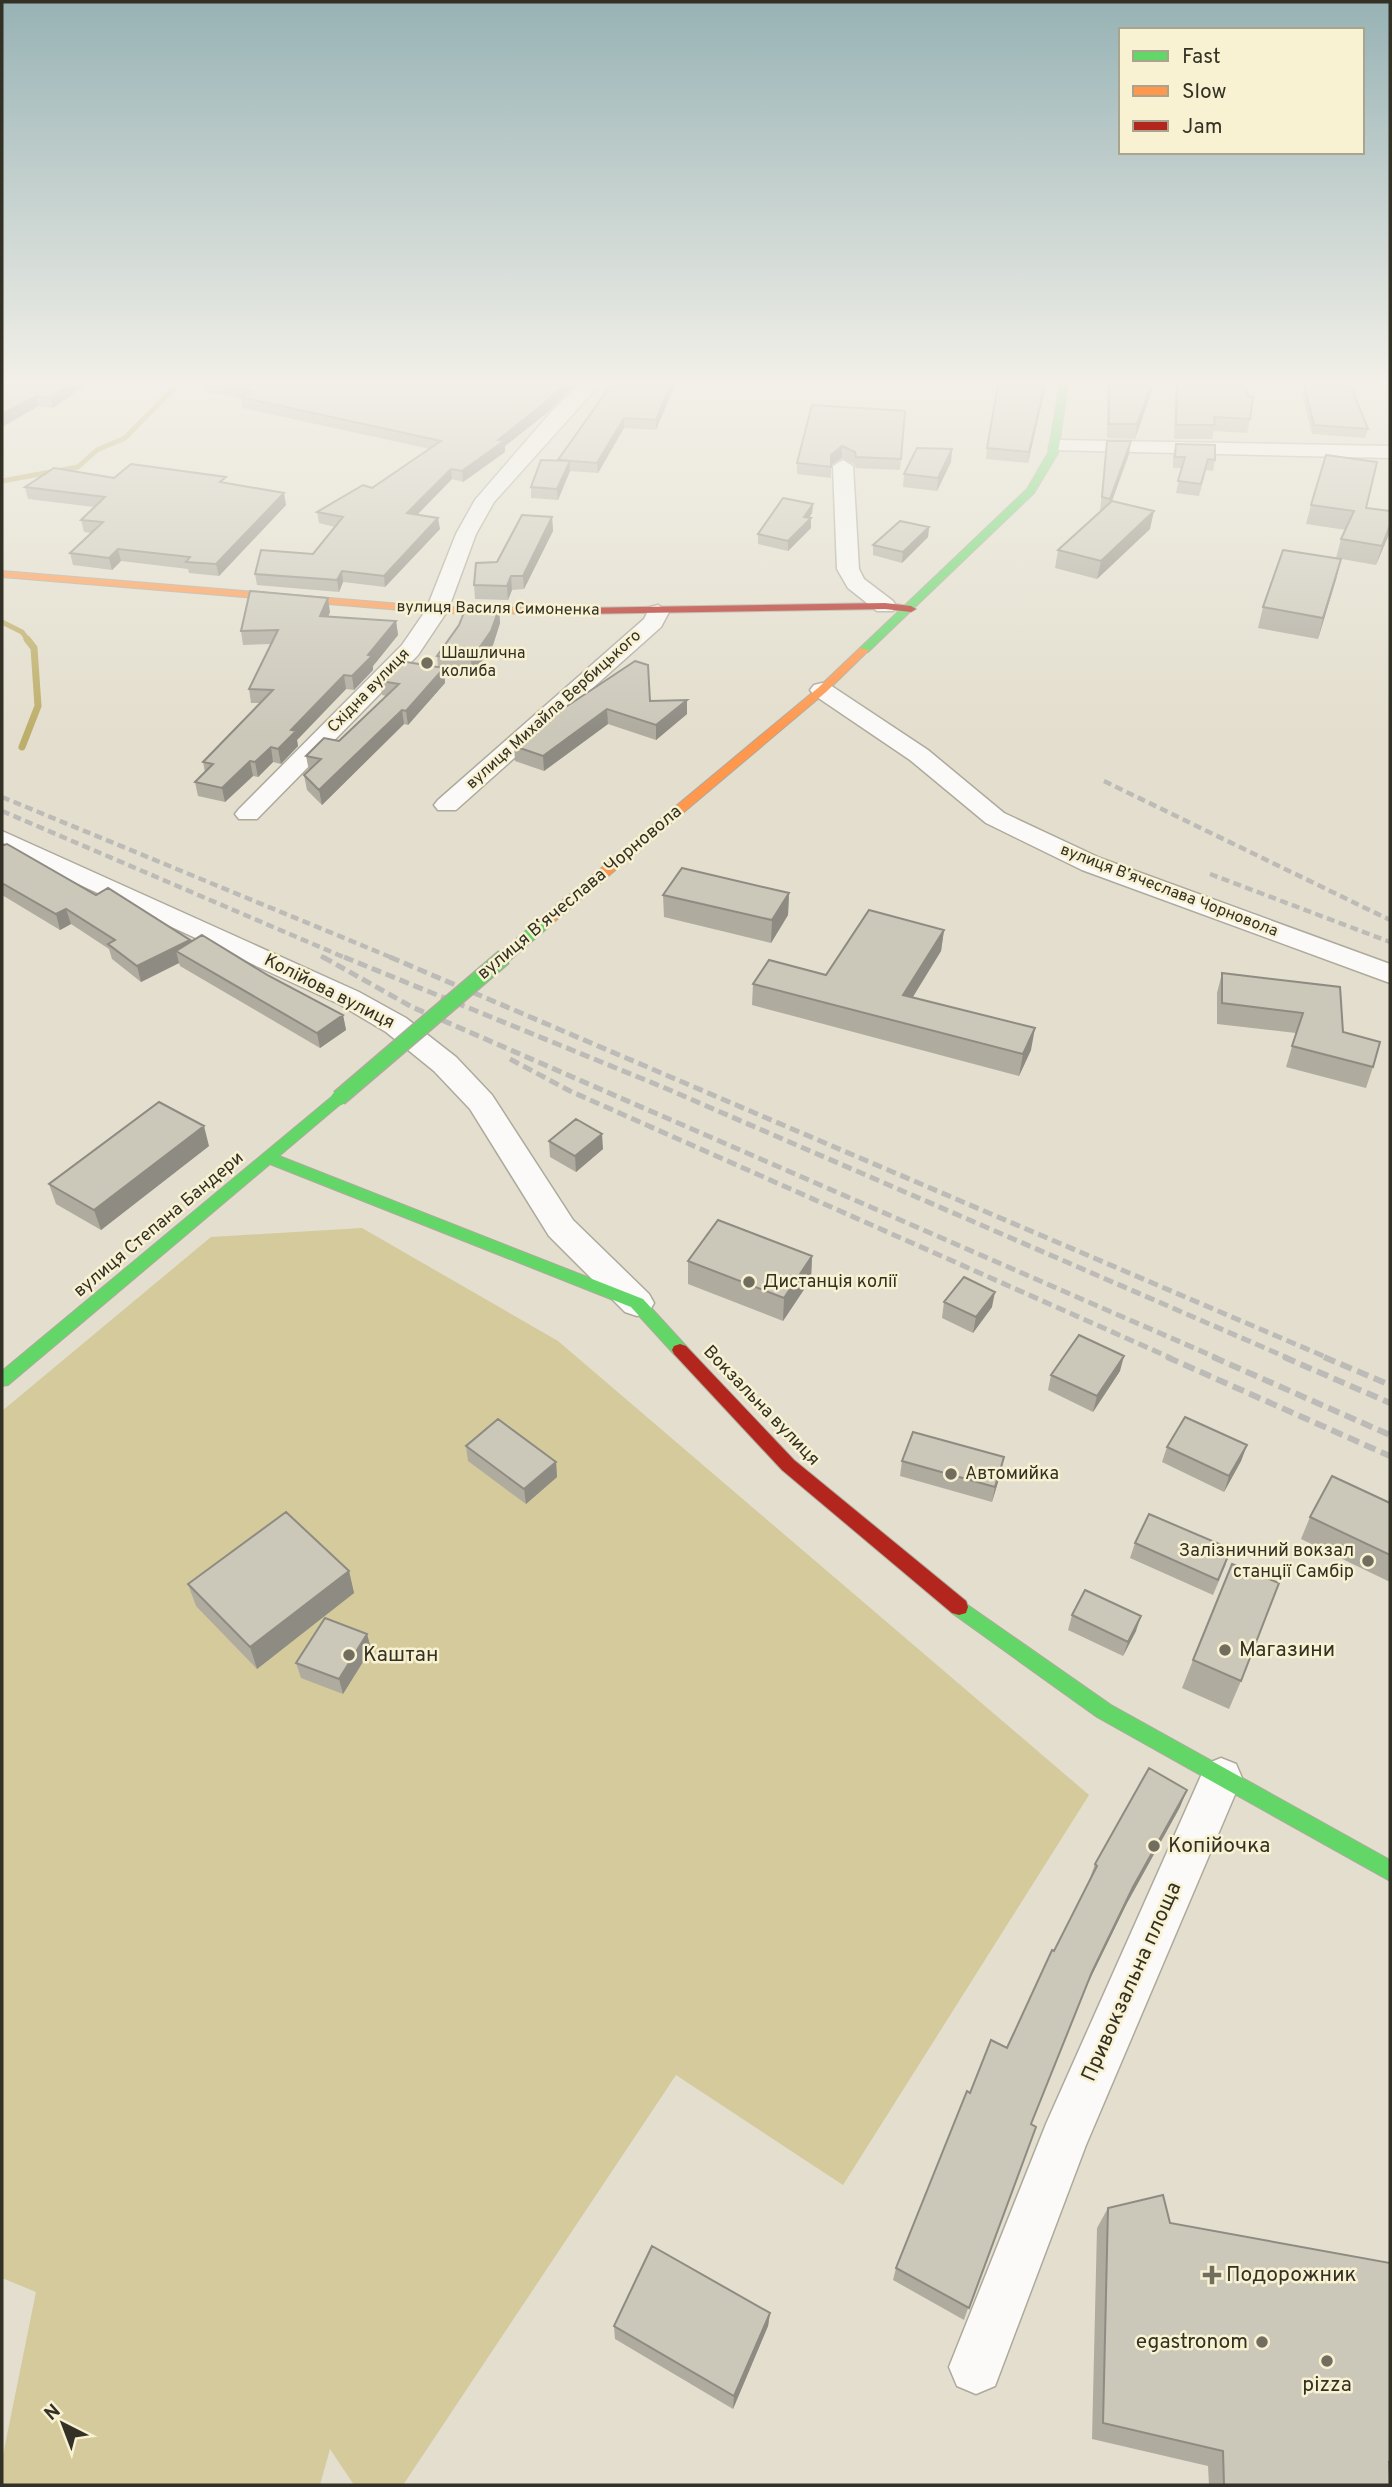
<svg xmlns="http://www.w3.org/2000/svg" width="1392" height="2487" viewBox="0 0 1392 2487" font-family="Overpass,sans-serif">
<style>
.green{fill:#d4ca9c}
.lines{fill:none;stroke-linecap:round;stroke-linejoin:round}
.stream-far1{stroke:#bdae69;stroke-width:5}
.stream{stroke:#bdae69;stroke-width:7}
.street-casing{stroke:#adaa9c;stroke-width:3}
.fast-casing{stroke:#adaa9c;stroke-width:2}
.slow-casing{stroke:#adaa9c;stroke-width:2}
.jam-casing{stroke:#adaa9c;stroke-width:2}
.street{fill:#fbfaf8;fill-rule:evenodd}
.fast{fill:#63d668;fill-rule:evenodd}
.slow{fill:#ff974d;fill-rule:evenodd}
.jam{fill:#b3261e;fill-rule:evenodd}
.rail-far2{stroke:#bdbbb7;stroke-width:4.5;stroke-dasharray:8 4.5;stroke-linecap:butt}
.rail-far1{stroke:#bdbbb7;stroke-width:5;stroke-dasharray:10 5;stroke-linecap:butt}
.rail{stroke:#bdbbb7;stroke-width:6;stroke-dasharray:12 6;stroke-linecap:butt}
.fast-bridge-far1-casing{stroke:#adaa9c;stroke-width:14;stroke-linecap:butt}
.fast-bridge-casing{stroke:#adaa9c;stroke-width:18;stroke-linecap:butt}
.fast-bridge-far1{stroke:#63d668;stroke-width:12}
.fast-bridge{stroke:#63d668;stroke-width:15}
.wall{fill:#afab9f}
.shaded-wall{fill:#8e8b82}
.building{fill:#cbc7b9;stroke:#8e8b82;stroke-width:2}
.poi-dot{fill:#716e60;stroke:#f8f1d2;stroke-width:2.5}
.labels{text-anchor:middle;dominant-baseline:central;stroke-width:5;stroke-linejoin:round;paint-order:stroke}
.far-street-label{font-size:16px;fill:#333125;stroke:#f8f1d2}
.far-poi-label{font-size:16px;fill:#333125;stroke:#f8f1d2;text-anchor:start}
.street-label{font-size:18px;fill:#333125;stroke:#f8f1d2}
.poi-label{font-size:18px;fill:#333125;stroke:#f8f1d2;text-anchor:start}
.near-poi-label{font-size:21px;fill:#333125;stroke:#f8f1d2;text-anchor:start}
.near-street-label{font-size:21px;fill:#333125;stroke:#f8f1d2}
</style>
<rect width="100%" height="100%" fill="#e3decd"/>
<path class="green" d="M 362,1228 L 558,1341 L 1089,1795 L 843,2185 L 676,2075 L 403,2485 L 354,2485 L 330,2449 L 320,2485 L 2,2485 L 2,2460 L 36,2292 L 2,2278 L 2,1411 L 211,1237 Z"/>
<g class="lines">
<path class="stream-far1" d="M 2,481 L 78,467 L 97,450 L 125,438 L 177,385
M 2,622 L 22,632 L 28,640"/>
<path class="stream" d="M 22,747 L 38,706 L 34,648 L 27,639"/>
<g class="street-casing">
<path id="street" d="M 579,385 L 599,385 L 494,502 L 476,534 L 448,610 L 418,655 L 257,819 L 239,819 L 235,814 L 239,809 L 402,645 L 426,610 L 456,534 L 475,500 L 552,411 Z
M 1058,440 L 1390,446 L 1390,458 L 1051,450 L 1049,446 L 1051,442 Z
M 843,460 L 853,466 L 859,569 L 864,579 L 893,601 L 896,606 L 893,611 L 877,611 L 848,588 L 837,569 L 833,466 Z
M 658,605 L 669,612 L 661,627 L 456,810 L 438,810 L 434,805 L 438,800 L 644,619 L 650,607 Z
M 822,683 L 830,685 L 928,750 L 1004,813 L 1100,858 L 1390,964 L 1390,983 L 1082,870 L 986,823 L 910,760 L 814,695 L 810,690 L 814,685 Z
M 2,831 L 359,992 L 406,1018 L 456,1057 L 492,1095 L 573,1220 L 649,1294 L 654,1303 L 649,1312 L 637,1316 L 625,1312 L 549,1236 L 470,1109 L 434,1071 L 386,1032 L 339,1004 L 2,849 Z
M 1221,1758 L 1236,1764 L 1242,1778 L 1086,2145 L 995,2386 L 976,2394 L 957,2386 L 949,2367 L 1046,2124 L 1200,1778 L 1206,1764 Z"/>
</g>
<g class="fast-casing">
<path id="fast" d="M 1060,385 L 1068,385 L 1058,453 L 1034,493 L 868,652 L 860,652 L 860,648 L 1027,489 L 1048,453 Z
M 339,1093 L 346,1098 L 344,1101 L 279,1156 L 643,1299 L 686,1346 L 688,1350 L 686,1354 L 674,1354 L 631,1307 L 270,1164 L 8,1385 L 2,1386 L 2,1371 L 334,1095 Z
M 959,1599 L 1111,1705 L 1390,1860 L 1390,1881 L 1097,1717 L 952,1613 L 950,1607 L 952,1601 Z"/>
</g>
<g class="slow-casing">
<path id="slow" d="M 2,571 L 437,607 L 577,608 L 582,611 L 577,614 L 437,613 L 2,577 Z
M 860,648 L 869,650 L 826,692 L 549,926 L 539,926 L 539,920 L 818,688 Z"/>
</g>
<g class="jam-casing">
<path id="jam" d="M 885,603 L 911,606 L 916,609 L 911,612 L 885,609 L 577,614 L 572,611 L 577,608 Z
M 680,1344 L 686,1346 L 794,1460 L 966,1601 L 968,1607 L 966,1613 L 959,1615 L 952,1613 L 782,1470 L 674,1354 L 672,1350 L 674,1346 Z"/>
</g>
<use href="#street" class="street"/>
<use href="#fast" class="fast"/>
<use href="#slow" class="slow"/>
<use href="#jam" class="jam"/>
<path class="rail-far2" d="M 1104,781 L 1390,920
M 2,797 L 395,959
M 2,811 L 348,959
M 1210,874 L 1390,942
M 321,956 L 326,959"/>
<path class="rail-far1" d="M 323,957 L 412,1007 L 1217,1358
M 344,957 L 665,1088 L 1288,1358
M 390,957 L 1328,1358
M 510,1059 L 570,1091 L 1171,1358"/>
<path class="rail" d="M 1167,1357 L 1390,1456
M 1213,1357 L 1390,1435
M 1284,1357 L 1390,1403
M 1324,1357 L 1390,1385"/>
<g class="fast-bridge-far1-casing">
<path id="fast-bridge-far1" d="M 502,959 L 544,923"/>
</g>
<g class="fast-bridge-casing">
<path id="fast-bridge" d="M 339,1098 L 504,957"/>
</g>
<use href="#fast-bridge-far1" class="fast-bridge-far1"/>
<use href="#fast-bridge" class="fast-bridge"/>
</g>
<path class="wall" d="M 2,385 L 86,385 L 53,408 L 39,406 Z
M 204,385 L 575,385 L 548,412 L 505,446 L 505,452 L 463,482 L 452,479 L 418,514 L 440,529 L 385,587 L 343,582 L 339,592 L 257,585 L 255,574 L 313,554 L 335,527 L 319,523 L 317,512 L 372,488 L 430,449 L 242,408 L 241,398 L 206,392 Z
M 611,385 L 675,385 L 656,430 L 624,428 L 598,473 L 570,471 L 558,500 L 531,498 L 531,487 L 558,460 Z
M 1045,385 L 1028,463 L 986,459 L 987,448 Z
M 1107,385 L 1154,385 L 1135,439 L 1107,438 Z
M 1175,385 L 1246,385 L 1250,419 L 1247,433 L 1214,431 L 1212,439 L 1174,439 Z
M 1304,385 L 1335,385 L 1368,429 L 1365,438 L 1312,434 L 1302,393 Z
M 905,411 L 900,470 L 856,468 L 854,464 L 842,458 L 831,465 L 831,478 L 797,474 L 797,463 Z
M 1107,441 L 1129,454 L 1112,501 L 1150,529 L 1097,579 L 1055,568 L 1058,550 L 1100,511 Z
M 1176,444 L 1215,460 L 1213,471 L 1206,470 L 1199,496 L 1176,493 L 1182,468 L 1173,468 L 1173,456 Z
M 952,449 L 951,462 L 937,491 L 903,487 L 904,474 Z
M 114,478 L 227,483 L 286,505 L 219,576 L 189,573 L 188,569 L 121,561 L 112,570 L 73,565 L 70,553 L 92,533 L 84,532 L 81,520 L 94,507 L 28,499 L 25,487 Z
M 813,504 L 812,513 L 809,518 L 811,518 L 811,528 L 788,551 L 758,544 L 758,534 Z
M 1311,505 L 1366,508 L 1390,511 L 1390,532 L 1376,565 L 1336,558 L 1341,539 L 1346,530 L 1306,524 Z
M 552,517 L 553,531 L 524,589 L 512,590 L 508,600 L 475,599 L 474,585 L 497,562 Z
M 929,527 L 928,537 L 902,563 L 873,555 L 873,545 Z
M 1341,559 L 1318,639 L 1258,628 L 1263,607 Z
M 499,609 L 500,623 L 493,645 L 472,675 L 444,671 L 445,683 L 408,725 L 404,724 L 322,805 L 307,790 L 304,775 L 309,771 L 306,756 L 339,741 L 386,696 L 382,695 L 380,681 L 438,667 L 437,656 Z
M 330,612 L 328,617 L 396,621 L 398,635 L 373,666 L 373,670 L 354,690 L 346,689 L 297,740 L 298,746 L 281,764 L 273,762 L 258,777 L 253,776 L 225,802 L 198,796 L 195,782 L 205,772 L 203,762 L 260,703 L 251,703 L 249,689 L 271,644 L 243,645 L 241,631 Z
M 635,661 L 650,701 L 687,714 L 656,740 L 608,724 L 544,771 L 515,761 L 514,746 Z
M 2,844 L 96,895 L 191,942 L 269,976 L 343,1015 L 346,1030 L 320,1048 L 180,966 L 179,963 L 141,982 L 112,959 L 109,949 L 71,924 L 60,930 L 2,895 Z
M 789,893 L 788,915 L 771,943 L 664,917 L 663,895 Z
M 944,930 L 941,951 L 913,997 L 1031,1050 L 1019,1076 L 752,1005 L 753,984 L 826,975 Z
M 1222,973 L 1343,1032 L 1373,1067 L 1366,1088 L 1286,1067 L 1296,1033 L 1217,1024 L 1217,993 Z
M 549,1141 L 603,1149 L 576,1172 L 550,1157 Z
M 209,1146 L 101,1230 L 56,1204 L 49,1184 Z
M 812,1256 L 811,1279 L 783,1321 L 688,1284 L 688,1261 Z
M 944,1302 L 992,1307 L 973,1333 L 942,1318 Z
M 1120,1371 L 1093,1412 L 1048,1390 L 1051,1375 Z
M 1247,1445 L 1241,1461 L 1224,1492 L 1162,1462 L 1167,1447 Z
M 466,1446 L 556,1462 L 557,1477 L 526,1504 L 468,1461 Z
M 902,1461 L 1001,1472 L 992,1502 L 900,1476 Z
M 1390,1503 L 1390,1582 L 1301,1539 L 1310,1517 Z
M 1135,1543 L 1226,1564 L 1213,1595 L 1130,1558 Z
M 349,1571 L 354,1593 L 257,1669 L 196,1606 L 188,1584 Z
M 1072,1615 L 1136,1631 L 1123,1656 L 1068,1630 Z
M 367,1634 L 371,1649 L 343,1694 L 301,1678 L 296,1663 Z
M 1193,1660 L 1241,1681 L 1229,1709 L 1182,1688 Z
M 1180,1807 L 1127,1903 L 1086,1987 L 1031,2124 L 964,2320 L 893,2280 L 896,2268 L 1089,1881 L 1095,1864 Z
M 1108,2208 L 1170,2223 L 1390,2263 L 1390,2485 L 1209,2485 L 1208,2466 L 1092,2439 L 1097,2228 Z
M 770,2313 L 768,2326 L 733,2409 L 615,2339 L 614,2326 Z"/>
<path class="shaded-wall" d="M 68,385 L 86,385 L 53,408 L 50,398 Z
M 564,385 L 575,385 L 548,412 L 505,446 L 505,452 L 463,482 L 462,471 L 498,440 Z
M 670,385 L 675,385 L 656,430 L 656,420 Z
M 1045,385 L 1044,393 L 1028,463 L 1029,452 Z
M 1151,385 L 1154,385 L 1135,439 L 1137,424 Z
M 36,396 L 39,406 L 2,427 L 2,414 Z
M 624,418 L 624,428 L 598,473 L 597,463 Z
M 1131,441 L 1129,454 L 1108,512 L 1110,499 Z
M 842,446 L 842,458 L 830,466 L 831,455 Z
M 952,449 L 951,462 L 937,491 L 938,478 Z
M 570,461 L 570,471 L 558,500 L 557,489 Z
M 451,469 L 452,479 L 408,524 L 407,513 Z
M 284,493 L 286,505 L 219,576 L 216,564 Z
M 813,504 L 812,513 L 806,523 L 811,518 L 811,528 L 788,551 L 788,541 Z
M 1154,511 L 1150,529 L 1097,579 L 1101,561 Z
M 552,517 L 553,531 L 524,589 L 523,576 Z
M 438,518 L 440,529 L 385,587 L 384,576 Z
M 1390,525 L 1390,532 L 1376,565 L 1382,546 Z
M 929,527 L 928,537 L 902,563 L 903,552 Z
M 118,549 L 121,561 L 112,570 L 109,558 Z
M 1341,559 L 1336,580 L 1318,639 L 1323,618 Z
M 342,571 L 343,582 L 339,592 L 337,580 Z
M 511,576 L 512,590 L 508,600 L 507,586 Z
M 328,598 L 330,612 L 322,630 L 320,616 Z
M 499,609 L 500,623 L 493,645 L 472,675 L 471,660 Z
M 396,621 L 398,635 L 373,666 L 373,670 L 354,690 L 352,676 Z
M 444,668 L 445,683 L 408,725 L 406,711 Z
M 344,675 L 346,689 L 297,740 L 298,746 L 281,764 L 278,749 L 291,730 Z
M 687,700 L 687,714 L 656,740 L 656,725 Z
M 607,709 L 608,724 L 544,771 L 543,756 Z
M 402,710 L 404,724 L 322,805 L 319,790 Z
M 271,747 L 273,762 L 258,777 L 255,762 Z
M 250,761 L 253,776 L 225,802 L 222,788 Z
M 789,893 L 788,915 L 771,943 L 772,920 Z
M 66,909 L 71,924 L 60,930 L 56,914 Z
M 944,930 L 941,951 L 901,1016 L 903,995 Z
M 190,940 L 194,955 L 176,951 L 179,963 L 141,982 L 137,966 Z
M 343,1015 L 346,1030 L 320,1048 L 317,1033 Z
M 1035,1028 L 1031,1050 L 1019,1076 L 1023,1054 Z
M 204,1126 L 209,1146 L 101,1230 L 94,1210 Z
M 602,1134 L 603,1149 L 576,1172 L 575,1156 Z
M 812,1256 L 811,1279 L 783,1321 L 784,1298 Z
M 995,1292 L 992,1307 L 973,1333 L 976,1317 Z
M 1124,1356 L 1120,1371 L 1093,1412 L 1097,1396 Z
M 1247,1445 L 1241,1461 L 1224,1492 L 1229,1476 Z
M 1004,1457 L 1001,1472 L 992,1502 L 995,1487 Z
M 556,1462 L 557,1477 L 526,1504 L 524,1489 Z
M 349,1571 L 354,1593 L 257,1669 L 250,1647 Z
M 1141,1616 L 1136,1631 L 1123,1656 L 1128,1642 Z
M 367,1634 L 371,1649 L 343,1694 L 339,1679 Z
M 1187,1790 L 1180,1807 L 1127,1903 L 1086,1987 L 1092,1972 L 1133,1887 Z
M 770,2313 L 768,2326 L 733,2409 L 734,2396 Z"/>
<path class="building" d="M 2,385 L 68,385 L 50,398 L 36,396 L 2,414 Z
M 225,385 L 564,385 L 547,401 L 498,440 L 504,441 L 462,471 L 451,469 L 407,513 L 438,518 L 384,576 L 342,571 L 337,580 L 255,574 L 261,550 L 313,554 L 343,517 L 317,512 L 363,485 L 372,488 L 441,441 L 240,397 L 252,391 Z
M 611,385 L 670,385 L 656,420 L 624,418 L 597,463 L 558,460 Z
M 998,385 L 1045,385 L 1029,452 L 987,448 Z
M 1109,385 L 1151,385 L 1137,424 L 1109,424 Z
M 1177,385 L 1246,385 L 1248,396 L 1253,397 L 1250,419 L 1214,417 L 1215,425 L 1176,425 Z
M 1304,385 L 1351,387 L 1368,429 L 1314,425 Z
M 812,405 L 905,411 L 901,459 L 856,457 L 855,452 L 842,446 L 831,455 L 831,467 L 797,463 Z
M 1107,441 L 1131,441 L 1110,499 L 1102,497 Z
M 1176,444 L 1215,445 L 1215,460 L 1208,459 L 1201,484 L 1178,481 L 1185,457 L 1175,457 Z
M 917,448 L 952,449 L 938,478 L 904,474 Z
M 1326,455 L 1377,462 L 1366,508 L 1390,511 L 1390,525 L 1382,546 L 1341,539 L 1354,511 L 1311,505 Z
M 541,460 L 570,461 L 557,489 L 531,487 Z
M 131,464 L 226,477 L 220,482 L 284,493 L 216,564 L 186,562 L 190,557 L 118,549 L 109,558 L 70,553 L 103,522 L 81,520 L 105,497 L 25,487 L 54,468 L 114,478 Z
M 783,498 L 813,504 L 804,517 L 811,518 L 788,541 L 758,534 Z
M 1112,501 L 1154,511 L 1101,561 L 1058,550 Z
M 522,515 L 552,517 L 523,576 L 511,576 L 507,586 L 474,585 L 476,563 L 497,562 Z
M 900,521 L 929,527 L 903,552 L 873,545 Z
M 1283,550 L 1341,559 L 1323,618 L 1263,607 Z
M 250,591 L 328,598 L 320,616 L 396,621 L 368,655 L 372,656 L 352,676 L 344,675 L 291,730 L 296,731 L 278,749 L 271,747 L 255,762 L 250,761 L 222,788 L 195,782 L 213,764 L 203,762 L 273,690 L 249,689 L 278,630 L 241,631 Z
M 499,609 L 491,631 L 471,660 L 437,656 L 459,625 L 465,610 Z
M 400,661 L 444,668 L 406,711 L 402,710 L 319,790 L 304,775 L 321,759 L 306,756 L 324,738 L 339,741 L 399,684 L 380,681 Z
M 635,661 L 648,665 L 650,701 L 687,700 L 656,725 L 607,709 L 543,756 L 514,746 L 537,726 Z
M 2,844 L 4,845 L 7,844 L 96,895 L 108,888 L 190,940 L 137,966 L 108,944 L 115,940 L 66,909 L 56,914 L 2,883 Z
M 682,868 L 789,893 L 772,920 L 663,895 Z
M 869,910 L 944,930 L 903,995 L 1035,1028 L 1023,1054 L 753,984 L 769,960 L 826,975 Z
M 202,935 L 269,976 L 343,1015 L 317,1033 L 176,951 Z
M 1222,973 L 1340,987 L 1343,1032 L 1380,1042 L 1373,1067 L 1292,1046 L 1303,1013 L 1222,1003 Z
M 159,1102 L 204,1126 L 94,1210 L 49,1184 Z
M 576,1119 L 602,1134 L 575,1156 L 549,1141 Z
M 718,1220 L 812,1256 L 784,1298 L 688,1261 Z
M 964,1277 L 995,1292 L 976,1317 L 944,1302 Z
M 1079,1335 L 1124,1356 L 1097,1396 L 1051,1375 Z
M 1185,1417 L 1247,1445 L 1229,1476 L 1167,1447 Z
M 498,1419 L 556,1462 L 524,1489 L 466,1446 Z
M 913,1432 L 1004,1457 L 995,1487 L 902,1461 Z
M 1332,1476 L 1390,1503 L 1390,1555 L 1310,1517 Z
M 286,1512 L 349,1571 L 250,1647 L 188,1584 Z
M 1149,1514 L 1231,1549 L 1218,1580 L 1135,1543 Z
M 1232,1564 L 1279,1583 L 1241,1681 L 1193,1660 Z
M 1085,1590 L 1141,1616 L 1128,1642 L 1072,1615 Z
M 325,1618 L 367,1634 L 339,1679 L 296,1663 Z
M 1149,1768 L 1187,1790 L 1133,1887 L 1092,1972 L 1031,2124 L 1036,2127 L 969,2308 L 896,2268 L 967,2091 L 970,2093 L 991,2040 L 1007,2048 L 1052,1950 L 1054,1951 L 1097,1866 L 1095,1864 Z
M 1163,2195 L 1170,2223 L 1390,2263 L 1390,2462 L 1389,2462 L 1390,2485 L 1224,2485 L 1223,2451 L 1103,2423 L 1108,2208 Z
M 652,2246 L 770,2313 L 734,2396 L 614,2326 Z"/>
<linearGradient id="sky" x2="0" y2="1"><stop stop-color="#97b2b5"/><stop offset="0.52" stop-color="#f2f0e8"/><stop offset="1" stop-color="#f2f0e8" stop-opacity="0"/></linearGradient>
<rect width="1392" height="734" fill="url(#sky)"/>
<g class="poi-dot">
<circle cx="427" cy="663" r="7"/>
<circle cx="749" cy="1282" r="7"/>
<circle cx="951" cy="1474" r="7"/>
<circle cx="1368" cy="1561" r="7"/>
<circle cx="1225" cy="1650" r="7"/>
<circle cx="349" cy="1655" r="7"/>
<circle cx="1154" cy="1846" r="7"/>
<path d="M1208.5 2264.5h7v7h7v7h-7v7h-7v-7h-7v-7h7z"/>
<circle cx="1262" cy="2342" r="7"/>
<circle cx="1327" cy="2361" r="7"/>
</g>
<g class="labels">
<g class="far-street-label">
<text transform="translate(498 609) rotate(1)">вулиця Василя Симоненка</text>
<text transform="translate(369 691) rotate(-46)">Східна вулиця</text>
<text transform="translate(554 710) rotate(-42)">вулиця Михайла Вербицького</text>
<text transform="translate(1169 891) rotate(21)">вулиця Вʼячеслава Чорновола</text>
</g>
<g class="far-poi-label">
<text x="441" y="654">Шашлична<tspan x="441" dy="18">колиба</tspan></text>
</g>
<g class="street-label">
<text transform="translate(580 893) rotate(-40)">вулиця Вʼячеслава Чорновола</text>
<text transform="translate(329 992) rotate(27)">Колійова вулиця</text>
<text transform="translate(159 1225) rotate(-40)">вулиця Степана Бандери</text>
<text transform="translate(761 1406) rotate(46)">Вокзальна вулиця</text>
</g>
<g class="poi-label">
<text x="763" y="1282">Дистанція колії</text>
<text x="965" y="1474">Автомийка</text>
<text x="1354" y="1551" text-anchor="end">Залізничний вокзал<tspan x="1354" dy="21">станції Самбір</tspan></text>
</g>
<g class="near-poi-label">
<text x="1239" y="1650">Магазини</text>
<text x="363" y="1655">Каштан</text>
<text x="1168" y="1846">Копійочка</text>
<text x="1226" y="2275">Подорожник</text>
<text x="1248" y="2342" text-anchor="end">egastronom</text>
<text x="1327" y="2385" text-anchor="middle">pizza</text>
</g>
<g class="near-street-label">
<text transform="translate(1132 1982) rotate(-66)">Привокзальна площа</text>
</g>
</g>
<rect width="1392" height="2487" fill="none" stroke="#333125" stroke-width="7"/>
<rect x="1119" y="28" width="245" height="126" fill="#f8f1d2" stroke="#a9a48d" stroke-width="2"/>
<rect x="1133" y="51" width="35" height="10" fill="#63d668" stroke="#a9a48d" stroke-width="2"/>
<text x="1182" y="63" font-size="21" fill="#333125">Fast</text>
<rect x="1133" y="86" width="35" height="10" fill="#ff974d" stroke="#a9a48d" stroke-width="2"/>
<text x="1182" y="98" font-size="21" fill="#333125">Slow</text>
<rect x="1133" y="121" width="35" height="10" fill="#b3261e" stroke="#a9a48d" stroke-width="2"/>
<text x="1182" y="133" font-size="21" fill="#333125">Jam</text>
<g transform="translate(63 2424) rotate(318)" stroke="#f8f1d2" stroke-width="5" paint-order="stroke">
<path d="M0-5L12 26L0 18L-12 26Z" fill="#333125"/>
<text y="-10" font-size="19" font-weight="bold" text-anchor="middle" fill="#333125">N</text>
</g>
</svg>
